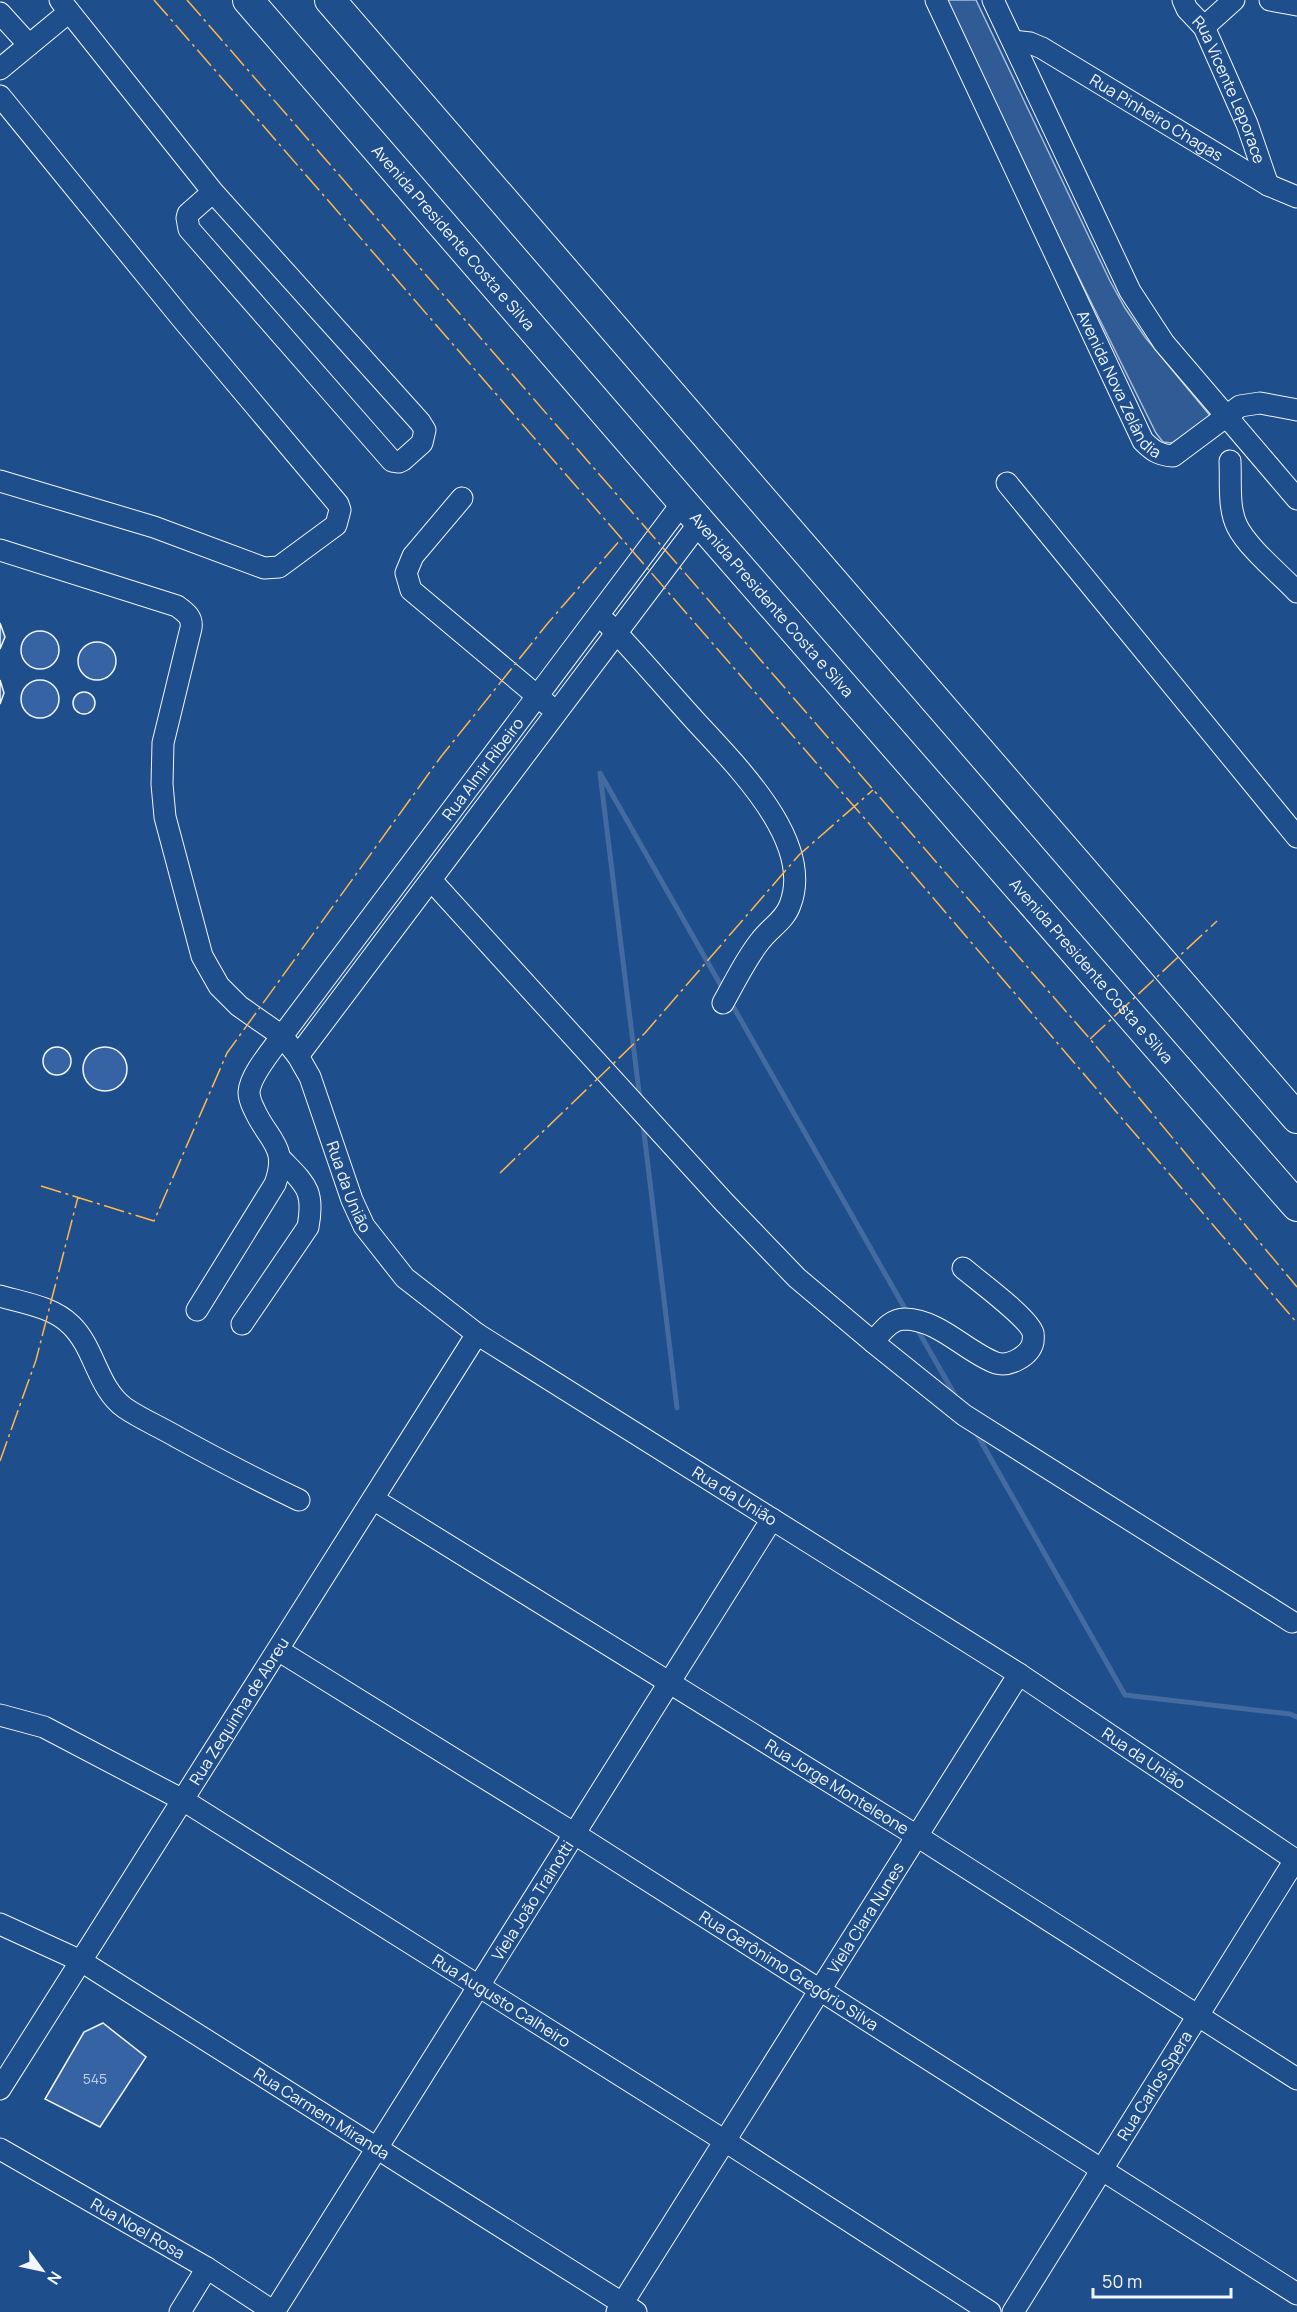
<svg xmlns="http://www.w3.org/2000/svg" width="1297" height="2312" viewBox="0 0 1297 2312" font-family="Manrope,sans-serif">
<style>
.built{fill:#305b95;stroke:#a8bbd7;stroke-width:1.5}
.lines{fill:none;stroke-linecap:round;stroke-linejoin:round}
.stream{stroke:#446ba0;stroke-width:5}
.building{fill:#3563a3;stroke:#f2f6ff;stroke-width:1.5}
.minor-casing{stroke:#f2f6ff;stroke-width:23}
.highway-casing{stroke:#f2f6ff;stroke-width:32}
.minor{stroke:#1f4e8c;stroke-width:21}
.highway{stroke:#1f4e8c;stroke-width:30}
.power{stroke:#ffb74d;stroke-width:1.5;stroke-dasharray:21 4.5 3 4.5;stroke-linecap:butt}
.labels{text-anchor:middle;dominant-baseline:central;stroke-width:4.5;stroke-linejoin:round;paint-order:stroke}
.number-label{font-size:14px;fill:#c3d1e8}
.street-label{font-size:16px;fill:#f2f6ff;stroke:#1f4e8c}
</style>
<rect width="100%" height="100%" fill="#1f4e8c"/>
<path class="built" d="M 945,0 L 976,0 L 1110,281 L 1125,308 L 1145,337 L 1212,418 L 1172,443 L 1163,442 L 1156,433 L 1011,141 Z"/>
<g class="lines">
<path class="stream" d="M 730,1001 L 908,1314
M 640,1100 L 600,773 L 724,991
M 643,1124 L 677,1408
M 916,1327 L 956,1397
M 975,1431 L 1125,1695 L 1290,1714 L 1297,1717"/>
</g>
<path class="building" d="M 0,623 L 5,637 L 0,649 Z
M21 650a19 19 0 1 1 38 0a19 19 0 1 1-38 0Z
M78 661a19 19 0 1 1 38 0a19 19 0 1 1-38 0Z
M21 699a19 19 0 1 1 38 0a19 19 0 1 1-38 0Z
M 0,680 L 4,693 L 0,704 Z
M73 703a11 11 0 1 1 22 0a11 11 0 1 1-22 0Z
M43 1061a14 14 0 1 1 28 0a14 14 0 1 1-28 0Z
M83 1069a22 22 0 1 1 44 0a22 22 0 1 1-44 0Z
M 103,2023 L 146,2057 L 100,2127 L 45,2099 L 84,2032 Z"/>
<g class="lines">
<g class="minor-casing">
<g id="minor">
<path d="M 60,0 L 213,192 L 420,422 L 425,430 L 422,443 L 403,460 L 399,462 L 392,461 L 189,229 L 187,218 L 188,214 L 213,192"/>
<path id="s1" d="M 936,0 L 1143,441 C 1153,451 1159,455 1173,456 L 1240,406 L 1260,403 L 1297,410"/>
<path d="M 993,0 L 1130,291 L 1164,343 L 1297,499"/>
<path id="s2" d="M 1183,0 L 1187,9 L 1204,27 L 1247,124 L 1268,185"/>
<path d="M 1270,0 L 1297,5"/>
<path d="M 0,13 L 29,45"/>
<path d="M 1204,27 L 1234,0"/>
<path id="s3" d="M 1013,41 L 1030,43 L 1042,48 L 1268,185 L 1297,197"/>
<path d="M 0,69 L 69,12"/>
<path d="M 0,96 L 183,320 L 338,504 L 340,510 L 336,525 L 279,567 L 264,568 L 154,527 L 0,481"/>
<path d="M 1230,461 C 1231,481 1228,508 1237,526 C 1247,547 1280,574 1297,592"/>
<path d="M 1007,483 L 1297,837"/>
<path d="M 462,498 L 413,556 L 406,573 L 411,590 L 548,705"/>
<path id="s4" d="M 0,550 L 177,606 C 185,612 193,617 191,628 L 163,743 L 162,784 L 165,817 L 202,956 L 219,986 L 239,1006 L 282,1036 L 298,1056 L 310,1077 L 352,1200 L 364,1226 L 405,1278 L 477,1334 L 1019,1674 L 1297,1861"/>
<path d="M 607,623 C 636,653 662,684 690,715 C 729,759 816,839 790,905 C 785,920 770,928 761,940 C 746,958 735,982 723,1003"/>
<path d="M 431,880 L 724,1202 L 797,1278 L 873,1342 L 964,1415 L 1292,1622"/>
<path d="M 298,1056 L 700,522"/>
<path d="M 0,1296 C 24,1303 53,1307 71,1325 C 95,1348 97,1388 125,1408 C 141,1419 160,1427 177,1437 C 217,1459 257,1480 299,1500"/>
<path id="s5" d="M 197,1310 L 275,1184 C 289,1146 268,1141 254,1109 C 251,1103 249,1098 249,1092 C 250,1075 272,1050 282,1036 L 683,502"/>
<path d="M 242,1324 L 308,1227 C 315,1190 305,1184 281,1159"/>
<path d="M 873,1342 C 882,1332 890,1319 905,1319 C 940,1320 966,1352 996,1363 C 1009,1367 1030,1356 1033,1342 C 1033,1340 1034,1335 1033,1333 C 1029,1318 977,1280 963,1268"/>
<path id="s6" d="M 373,1499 L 917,1836 L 1297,2079"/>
<path id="s7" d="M 278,1650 L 575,1834 L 1297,2294"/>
<path id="s8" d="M 0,1715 L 44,1727 L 183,1800 L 725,2141 L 990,2312"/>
<path id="s9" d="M 0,1924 L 81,1961 L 636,2312"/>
<path id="s10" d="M 0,2089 L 477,1334"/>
<path id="s11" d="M 0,2149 L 207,2268 L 274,2312"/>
<path d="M 180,2312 L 207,2268"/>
<path id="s12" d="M 274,2312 L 772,1519"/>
<path id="s13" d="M 617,2312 L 1019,1674"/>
<path id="s14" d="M 1013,2312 L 1295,1860"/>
</g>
</g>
<g class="highway-casing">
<g id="highway">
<path id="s15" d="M 248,0 L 700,522 L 1297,1206"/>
<path d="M 330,0 L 1297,1118"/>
</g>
</g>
<use href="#minor" class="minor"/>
<use href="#highway" class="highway"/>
<path class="power" d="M 154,0 L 905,865 L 1297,1323
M 187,0 L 1090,1039 L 1297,1287
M 1090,1039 L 1217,921
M 500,1173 L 645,1033 L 799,855 L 873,790
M 41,1186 L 154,1221 L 227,1053 L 440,758 L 548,623 L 621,539
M 0,1461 L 36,1360 L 78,1197"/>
</g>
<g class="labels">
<g class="number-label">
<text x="95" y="2078">545</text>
</g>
<g class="street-label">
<text stroke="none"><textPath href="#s2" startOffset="102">Rua Vicente Leporace</textPath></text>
<text stroke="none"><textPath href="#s3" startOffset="164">Rua Pinheiro Chagas</textPath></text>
<text stroke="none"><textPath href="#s15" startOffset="314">Avenida Presidente Costa e Silva</textPath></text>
<text stroke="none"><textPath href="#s1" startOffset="426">Avenida Nova Zelândia</textPath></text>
<text stroke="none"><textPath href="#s15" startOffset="800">Avenida Presidente Costa e Silva</textPath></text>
<text stroke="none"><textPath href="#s5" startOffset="648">Rua Almir Ribeiro</textPath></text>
<text stroke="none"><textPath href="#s15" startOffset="1286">Avenida Presidente Costa e Silva</textPath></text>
<text stroke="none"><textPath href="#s4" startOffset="831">Rua da União</textPath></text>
<text stroke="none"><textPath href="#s4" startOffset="1335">Rua da União</textPath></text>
<text stroke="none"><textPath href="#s10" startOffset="447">Rua Zequinha de Abreu</textPath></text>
<text stroke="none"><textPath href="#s4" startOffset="1821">Rua da União</textPath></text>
<text stroke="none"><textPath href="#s6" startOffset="546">Rua Jorge Monteleone</textPath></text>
<text stroke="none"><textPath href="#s12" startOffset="486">Viela João Trainotti</textPath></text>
<text stroke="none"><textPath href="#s13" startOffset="466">Viela Clara Nunes</textPath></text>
<text stroke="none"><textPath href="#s7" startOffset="603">Rua Gerônimo Gregório Silva</textPath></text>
<text stroke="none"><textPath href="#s8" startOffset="579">Rua Augusto Calheiro</textPath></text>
<text stroke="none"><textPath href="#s14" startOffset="267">Rua Carlos Spera</textPath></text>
<text stroke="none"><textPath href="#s9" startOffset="374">Rua Carmem Miranda</textPath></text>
<text stroke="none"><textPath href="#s11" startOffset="159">Rua Noel Rosa</textPath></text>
</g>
</g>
<g transform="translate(42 2270) rotate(123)" stroke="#1f4e8c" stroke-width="4.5" paint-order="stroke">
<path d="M0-4.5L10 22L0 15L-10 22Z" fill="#f2f6ff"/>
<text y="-9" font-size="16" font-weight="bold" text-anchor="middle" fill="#f2f6ff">N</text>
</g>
<path d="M1093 2288v9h138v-9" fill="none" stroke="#f2f6ff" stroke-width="3"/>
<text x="1102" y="2288" font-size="18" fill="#f2f6ff" stroke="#1f4e8c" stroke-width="4.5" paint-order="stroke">50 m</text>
</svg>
